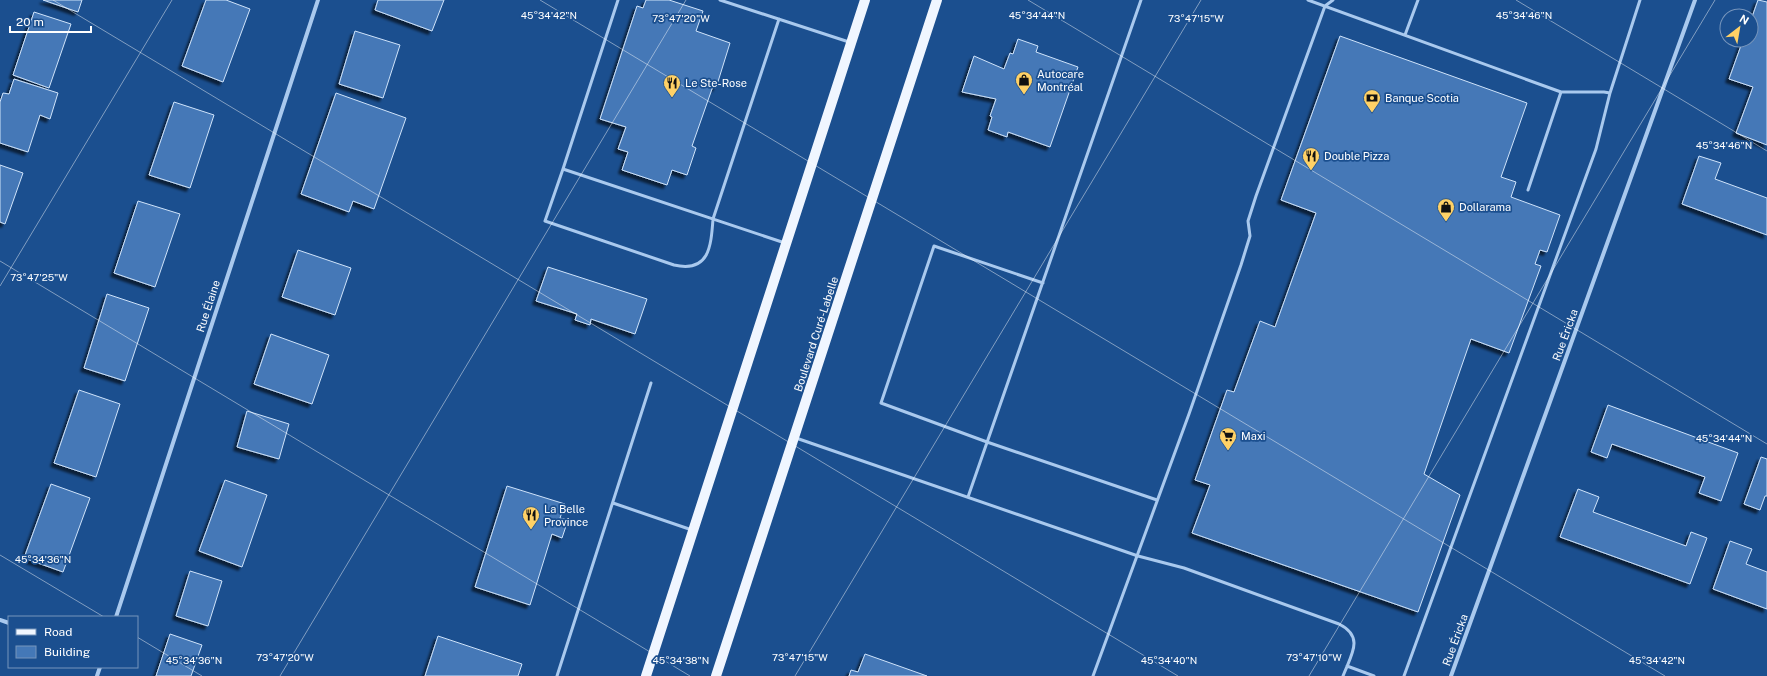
<svg xmlns="http://www.w3.org/2000/svg" width="1767" height="676" viewBox="0 0 1767 676" font-family="'Public Sans',sans-serif">
<style>
.building{fill:#4478b7;stroke:#cfe3fa;filter:url(#shadow)}
.lines{fill:none;stroke-linecap:round;stroke-linejoin:round}
.lane{stroke:#a9c9ee;stroke-width:3}
.street{stroke:#a9c9ee;stroke-width:4}
.primary{stroke:#f0f6ff;stroke-width:10}
.ticks{fill:none;stroke:#fff;stroke-width:1;stroke-opacity:0.45}
.labels{text-anchor:middle;dominant-baseline:central;stroke-width:3.5;stroke-linejoin:round;paint-order:stroke}
.poi-label{font-size:11px;fill:#fff;stroke:#1b4f8f;text-anchor:start}
.street-label{font-size:11px;fill:#fff;stroke:#1b4f8f}
.ticks-label{font-size:10px;text-anchor:middle;fill:#fff;stroke:#1b4f8f;stroke-width:3.5;stroke-linejoin:round;paint-order:stroke}
</style>
<defs>
<filter id="shadow"><feDropShadow dx="-3.5" dy="3.5" stdDeviation="1" flood-color="#0009"/></filter>
</defs>
<rect width="100%" height="100%" fill="#1b4f8f"/>
<path class="building" d="M 43,0 L 82,0 L 78,12 Z
M 206,0 L 226,0 L 250,9 L 223,82 L 182,66 Z
M 378,0 L 444,0 L 432,31 L 375,10 Z
M 646,0 L 669,0 L 703,11 L 696,31 L 730,43 L 716,88 L 713,86 L 692,146 L 696,148 L 687,175 L 672,170 L 667,185 L 622,170 L 628,152 L 618,149 L 626,127 L 600,119 L 637,6 L 643,8 Z
M 1758,0 L 1767,2 L 1767,145 L 1736,133 L 1753,87 L 1729,79 L 1743,40 L 1751,40 L 1751,20 Z
M 34,12 L 71,24 L 49,88 L 13,75 Z
M 355,31 L 400,45 L 383,98 L 339,84 Z
M 1340,36 L 1527,103 L 1501,177 L 1516,182 L 1511,197 L 1560,215 L 1547,252 L 1540,250 L 1535,264 L 1541,266 L 1509,353 L 1471,339 L 1424,474 L 1460,495 L 1418,612 L 1192,533 L 1210,485 L 1195,480 L 1227,390 L 1234,392 L 1260,321 L 1275,327 L 1316,213 L 1281,200 Z
M 1018,39 L 1038,46 L 1036,52 L 1078,67 L 1050,147 L 1008,132 L 1007,137 L 988,130 L 992,117 L 990,116 L 996,99 L 962,92 L 974,56 L 1004,69 L 1010,53 L 1013,54 Z
M 14,79 L 58,93 L 50,119 L 40,115 L 28,152 L 0,143 L 0,102 L 3,93 L 9,94 Z
M 336,93 L 406,118 L 374,209 L 353,201 L 349,212 L 301,194 Z
M 174,102 L 214,115 L 190,188 L 149,175 Z
M 1699,156 L 1721,163 L 1715,179 L 1767,198 L 1767,235 L 1682,204 Z
M 0,165 L 23,173 L 5,224 L 0,222 Z
M 138,201 L 180,214 L 155,287 L 114,273 Z
M 298,250 L 351,268 L 335,315 L 282,297 Z
M 548,267 L 647,299 L 635,334 L 591,319 L 590,325 L 575,320 L 577,314 L 536,301 Z
M 107,294 L 149,308 L 125,381 L 84,368 Z
M 271,334 L 329,355 L 312,404 L 254,384 Z
M 79,390 L 120,404 L 96,477 L 54,463 Z
M 1608,405 L 1738,453 L 1721,501 L 1699,493 L 1705,477 L 1612,444 L 1607,458 L 1591,452 Z
M 247,411 L 289,424 L 279,459 L 237,447 Z
M 1761,457 L 1767,459 L 1767,496 L 1765,496 L 1760,510 L 1744,504 Z
M 225,480 L 267,495 L 242,567 L 199,551 Z
M 51,484 L 90,498 L 63,572 L 24,558 Z
M 507,486 L 565,504 L 560,518 L 568,520 L 562,538 L 552,534 L 530,605 L 475,587 Z
M 1578,489 L 1599,497 L 1593,512 L 1686,546 L 1691,532 L 1707,538 L 1690,584 L 1560,537 Z
M 1730,541 L 1752,549 L 1746,564 L 1767,572 L 1767,609 L 1713,589 Z
M 190,571 L 222,581 L 208,626 L 176,616 Z
M 170,634 L 202,645 L 191,676 L 156,676 Z
M 438,636 L 522,664 L 518,676 L 425,676 Z
M 865,654 L 927,676 L 849,676 L 851,670 L 858,672 Z"/>
<g class="lines">
<path class="lane" d="M 618,0 L 563,169 L 785,243
M 720,0 L 849,42
M 1308,0 L 1561,92 L 1604,92 L 1610,93 L 1640,0
M 1405,35 L 1418,0
M 563,169 L 545,221 L 674,265 C 709,273 711,247 713,219 L 779,19
M 1528,190 L 1561,92
M 1043,283 L 934,246 L 881,403 L 987,442 L 1157,500
M 796,438 L 1138,556 L 1184,568 L 1339,624 C 1365,637 1351,655 1343,676
M 968,497 L 1141,0
M 613,503 L 692,530
M 1347,666 L 1374,676
M 557,676 L 651,383
M 1093,676 L 1189,414 L 1241,265 L 1250,236 L 1248,221 L 1256,196 L 1325,6 L 1333,0
M 1404,676 L 1596,149 L 1610,93"/>
<path class="street" d="M 116,617 L 318,0
M 0,620 L 9,623
M 97,676 L 100,667
M 1451,676 L 1695,0"/>
<path class="primary" d="M 646,676 L 865,0
M 716,676 L 937,0"/>
</g>
<path class="ticks" d="M 53,0 L 1178,676M 540,0 L 1665,676M 1028,0 L 1767,444M 1516,0 L 1767,151M 0,261 L 690,676M 0,286 L 172,0M 0,555 L 104,617M 137,637 L 202,676M 280,676 L 686,0M 795,676 L 1201,0M 1309,676 L 1715,0"/>
<defs>
<g id="shop-pin" transform="scale(0.9)"><path d="M0 17L-7.5 6A9.5 9.5 0 1 1 7.5 6Z" fill="#ffd166" stroke="#1b4f8f"/><path d="M-5-2.5h2.3a2.7 3.5 0 0 1 5.4 0H5L5.5 6h-11ZM-1.5-2.5h3a1.5 2.3 0 0 0-3 0Z" fill="#111"/></g>
<g id="restaurant-pin" transform="scale(0.9)"><path d="M0 17L-7.5 6A9.5 9.5 0 1 1 7.5 6Z" fill="#ffd166" stroke="#1b4f8f"/><path d="M-5-6h1v4h1v-4h1v4h1v-4h1v5L-1.5 .5V6h-2V.5L-5-1ZM5-6V6H3V1.5H1.5Q1.5-4 5-6Z" fill="#111"/></g>
<g id="bank-pin" transform="scale(0.9)"><path d="M0 17L-7.5 6A9.5 9.5 0 1 1 7.5 6Z" fill="#ffd166" stroke="#1b4f8f"/><path d="M-6-4H6V4H-6ZM0-2.3a2.3 2.3 0 1 0 0 4.6a2.3 2.3 0 1 0 0-4.6Z" fill="#111"/></g>
<g id="supermarket-pin" transform="scale(0.9)"><path d="M0 17L-7.5 6A9.5 9.5 0 1 1 7.5 6Z" fill="#ffd166" stroke="#1b4f8f"/><path d="M-6-5.5h2.5l.6 2H6L4.5 2H-2.5L-4.4-4H-6ZM-1.5 3.2a1.3 1.3 0 1 0 .1 0ZM3 3.2a1.3 1.3 0 1 0 .1 0Z" fill="#111"/></g>
</defs>
<g fill-rule="evenodd">
<use href="#shop-pin" x="1024" y="80"/>
<use href="#restaurant-pin" x="672" y="83"/>
<use href="#bank-pin" x="1372" y="98"/>
<use href="#restaurant-pin" x="1311" y="156"/>
<use href="#shop-pin" x="1446" y="207"/>
<use href="#supermarket-pin" x="1228" y="436"/>
<use href="#restaurant-pin" x="531" y="515"/>
</g>
<g class="labels">
<g class="poi-label">
<text x="1037" y="74">Autocare<tspan x="1037" dy="13">Montréal</tspan></text>
<text x="685" y="83">Le Ste-Rose</text>
<text x="1385" y="98">Banque Scotia</text>
<text x="1324" y="156">Double Pizza</text>
<text x="1459" y="207">Dollarama</text>
<text x="1241" y="436">Maxi</text>
<text x="544" y="509">La Belle<tspan x="544" dy="13">Province</tspan></text>
</g>
<g class="street-label">
<text transform="translate(208 306) rotate(-72)">Rue Élaine</text>
<text transform="translate(816 334) rotate(-72)">Boulevard Curé-Labelle</text>
<text transform="translate(1565 335) rotate(-70)">Rue Éricka</text>
<text transform="translate(1455 640) rotate(-70)">Rue Éricka</text>
</g>
</g>
<g class="ticks-label">
<text x="1524" y="19">45°34'46"N</text>
<text x="549" y="19">45°34'42"N</text>
<text x="1037" y="19">45°34'44"N</text>
<text x="681" y="22">73°47'20"W</text>
<text x="1196" y="22">73°47'15"W</text>
<text x="1724" y="149">45°34'46"N</text>
<text x="39" y="281">73°47'25"W</text>
<text x="1724" y="442">45°34'44"N</text>
<text x="43" y="563">45°34'36"N</text>
<text x="285" y="661">73°47'20"W</text>
<text x="800" y="661">73°47'15"W</text>
<text x="1314" y="661">73°47'10"W</text>
<text x="194" y="664">45°34'36"N</text>
<text x="681" y="664">45°34'38"N</text>
<text x="1169" y="664">45°34'40"N</text>
<text x="1657" y="664">45°34'42"N</text>
</g>
<rect x="8" y="616" width="130" height="52" fill="#1b4f8f" stroke="#7695bc"/>
<rect x="16" y="629" width="20" height="6" fill="#f0f6ff" stroke="#7695bc"/>
<text x="44" y="636" font-size="12" fill="#ffffff">Road</text>
<rect x="16" y="646" width="20" height="12" fill="#4478b7" stroke="#7695bc"/>
<text x="44" y="656" font-size="12" fill="#ffffff">Building</text>
<g transform="translate(1739 28) rotate(31)"><circle r="19" fill="#1b4f8f" stroke="#7695bc"/>
<path d="M0-3L7 15L0 10L-7 15Z" fill="#ffd166"/>
<text y="-6" font-size="11" font-weight="bold" text-anchor="middle" fill="#ffffff">N</text>
</g>
<path d="M10 26v6h81v-6" fill="none" stroke="#ffffff" stroke-width="2"/>
<text x="16" y="26" font-size="12" fill="#ffffff" stroke="#1b4f8f" stroke-width="3" paint-order="stroke">20 m</text>
</svg>
